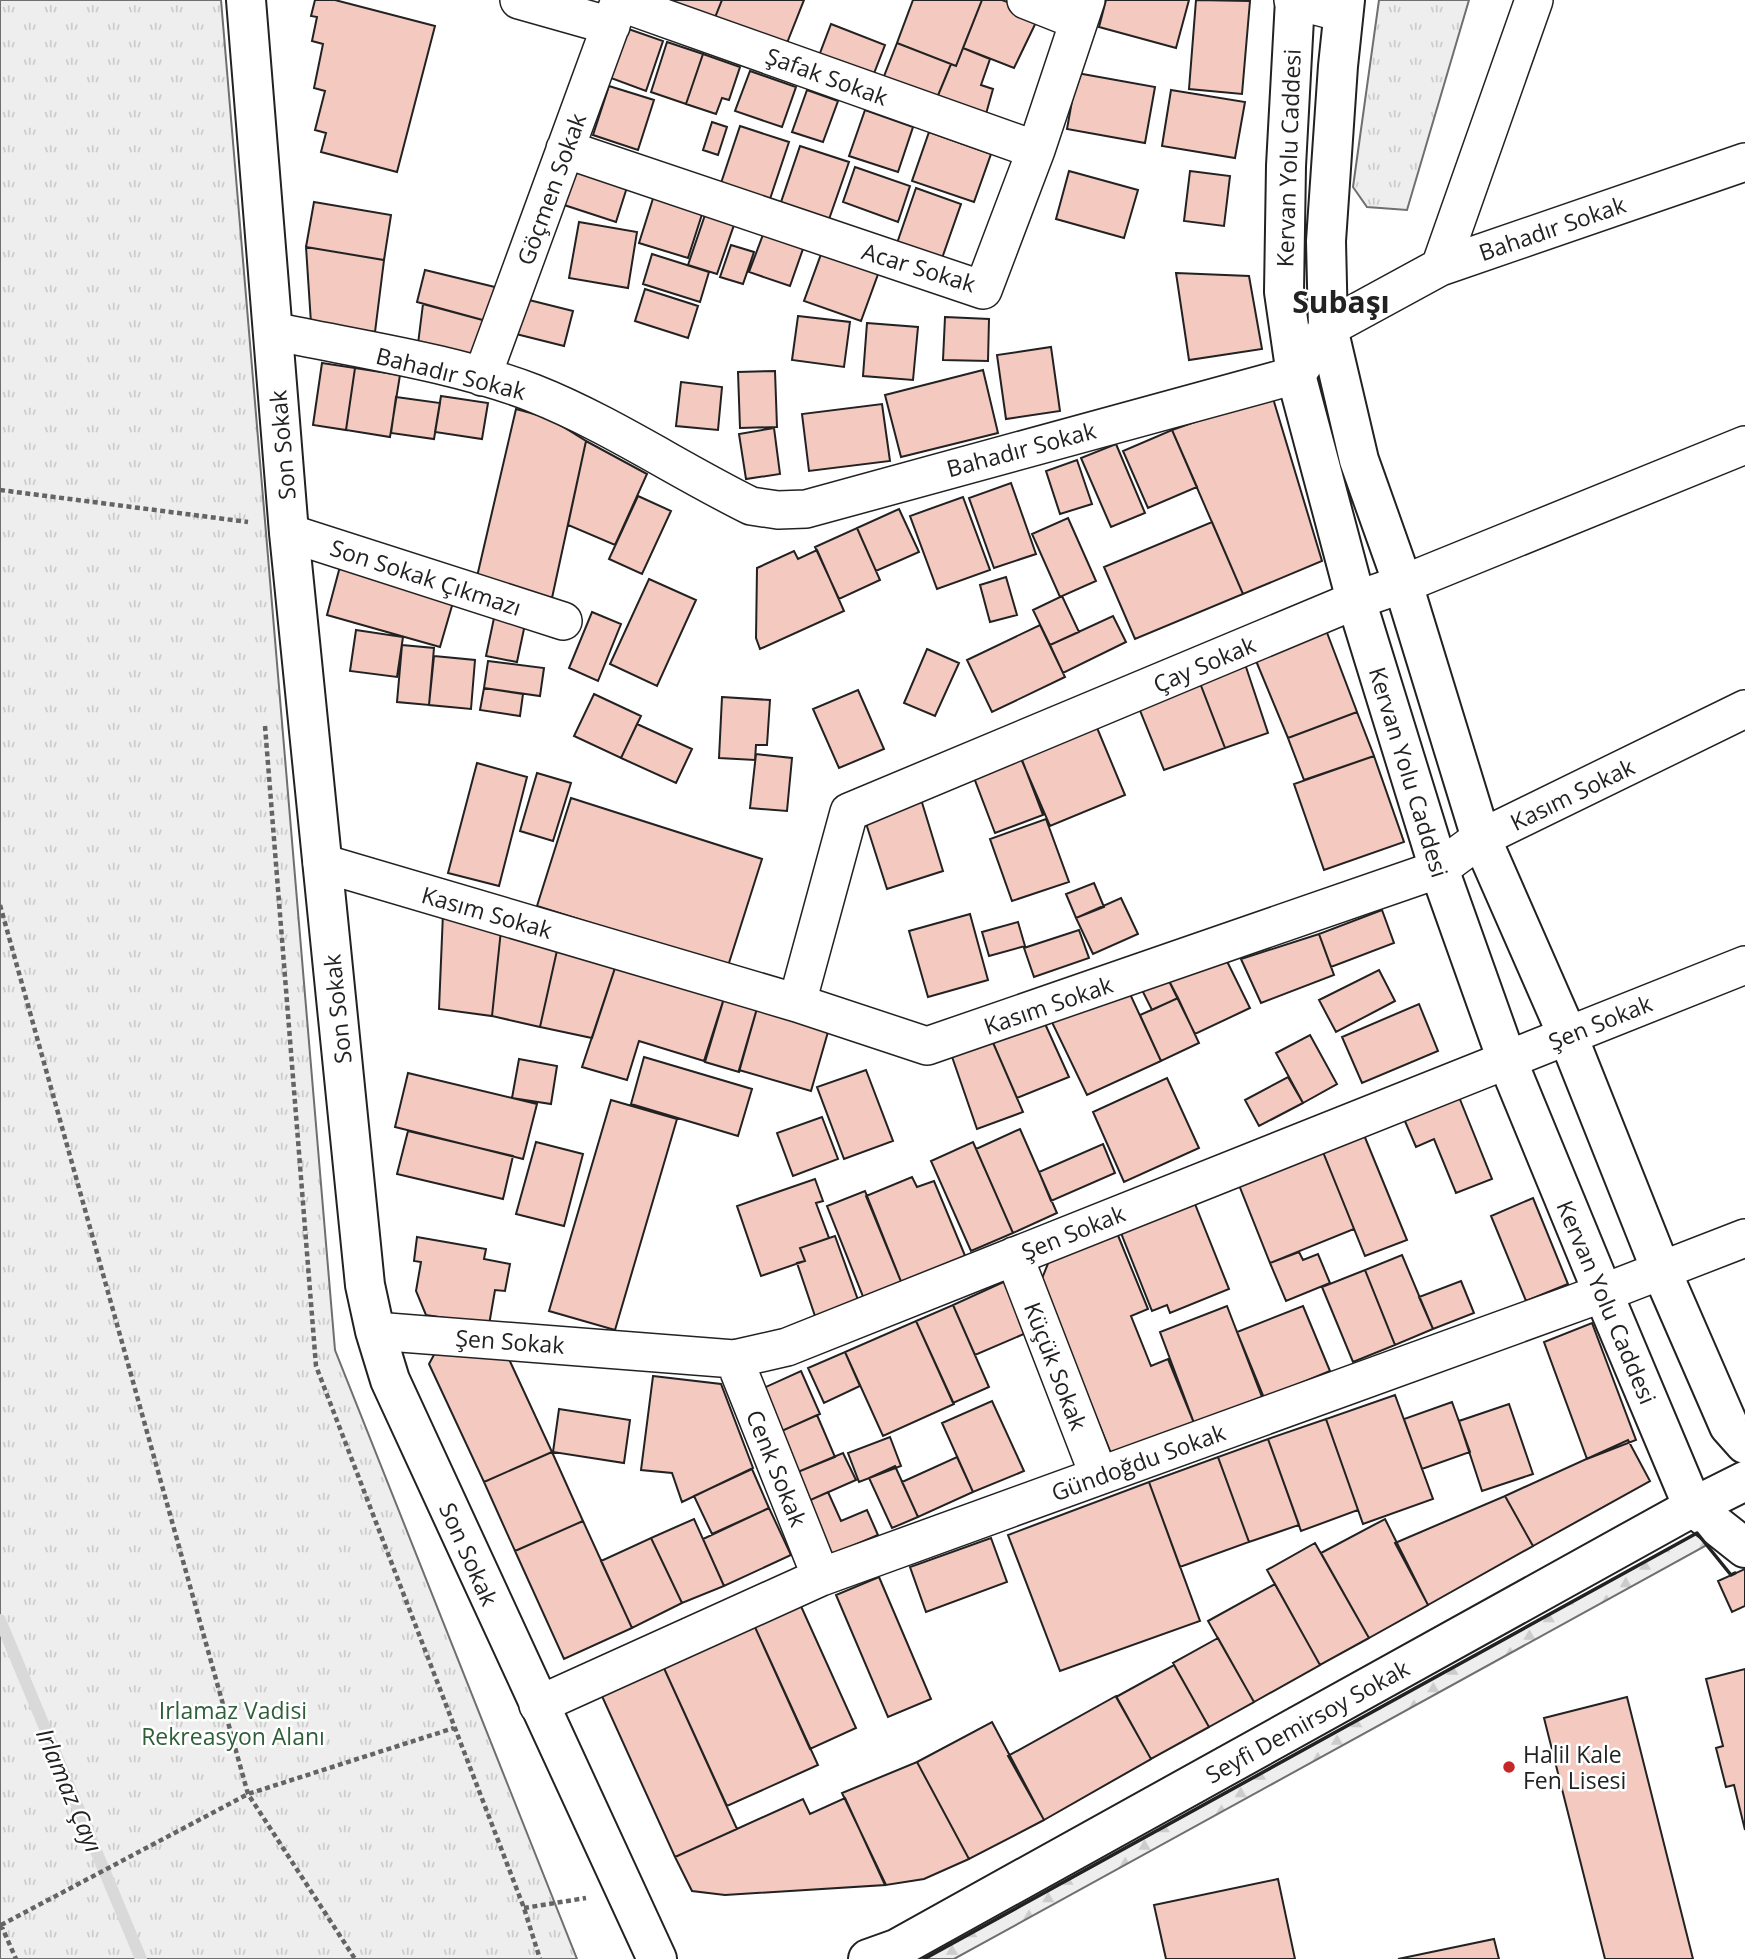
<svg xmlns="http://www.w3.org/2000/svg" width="1745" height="1959" viewBox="0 0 1745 1959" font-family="'Open Sans',sans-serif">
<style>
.forest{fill:url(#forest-firs);stroke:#6f6f6f;stroke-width:2}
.park{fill:url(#park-tufts);stroke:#6f6f6f;stroke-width:2}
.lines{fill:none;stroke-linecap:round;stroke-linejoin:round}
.stream{stroke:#d9d9d9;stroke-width:12}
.building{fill:#f3c9c0;stroke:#222;stroke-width:2}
.street-casing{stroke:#222;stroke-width:40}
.secondary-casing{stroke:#222;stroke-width:42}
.path{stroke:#646464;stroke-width:4.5;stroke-dasharray:5 3.5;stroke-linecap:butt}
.street{stroke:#fff;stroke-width:37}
.secondary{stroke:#fff;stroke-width:38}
.wall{stroke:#222;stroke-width:3.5}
.poi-dot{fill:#c62828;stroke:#fff;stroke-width:2.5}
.labels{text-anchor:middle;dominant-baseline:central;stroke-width:5;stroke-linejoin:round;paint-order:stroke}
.street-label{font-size:23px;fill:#222;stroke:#fff}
.park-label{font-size:23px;fill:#2f5e38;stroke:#fff}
.poi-label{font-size:23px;fill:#222;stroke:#fff;text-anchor:start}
.water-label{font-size:24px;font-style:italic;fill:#222;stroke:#fff}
.district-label{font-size:30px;font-weight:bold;fill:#222;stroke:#fff}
</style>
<defs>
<pattern id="forest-firs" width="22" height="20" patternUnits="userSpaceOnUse" patternTransform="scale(1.75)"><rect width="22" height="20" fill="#eee"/><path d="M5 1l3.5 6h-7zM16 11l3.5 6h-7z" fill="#ccc"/></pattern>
<pattern id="park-tufts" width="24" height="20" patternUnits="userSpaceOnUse" patternTransform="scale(1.75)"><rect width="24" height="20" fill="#eee"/><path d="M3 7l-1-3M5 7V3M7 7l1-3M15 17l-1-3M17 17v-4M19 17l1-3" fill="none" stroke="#ccc"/></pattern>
</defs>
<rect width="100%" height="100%" fill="#fff"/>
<path class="forest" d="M 1697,1533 L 1707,1545 L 954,1959 L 924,1959 Z"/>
<path class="park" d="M 0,0 L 221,0 L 335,1350 L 577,1959 L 0,1959 Z
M 1379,0 L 1469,0 L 1407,210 L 1367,207 L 1353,187 Z"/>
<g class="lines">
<path class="stream" d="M 0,1620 L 141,1959"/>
</g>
<path class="building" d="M 315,0 L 335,0 L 435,26 L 397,172 L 321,152 L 326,133 L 315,130 L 325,91 L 314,88 L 323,44 L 312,41 L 317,17 L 311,16 Z
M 659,0 L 722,0 L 714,20 Z
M 722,0 L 804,0 L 785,48 L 714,20 Z
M 913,0 L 982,0 L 956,66 L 897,43 Z
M 982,0 L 1002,0 L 1040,14 L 1014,68 L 963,48 Z
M 1106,0 L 1189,0 L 1176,48 L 1099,27 Z
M 1196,0 L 1250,1 L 1242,94 L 1189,89 Z
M 831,24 L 885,45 L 871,81 L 817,61 Z
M 617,25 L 663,41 L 646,91 L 600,74 Z
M 667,42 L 703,54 L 686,104 L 651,92 Z
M 897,43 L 951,64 L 934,105 L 881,84 Z
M 963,48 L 990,59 L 981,85 L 993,89 L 984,121 L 934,105 L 951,64 L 956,66 Z
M 703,54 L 740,67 L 729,100 L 722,98 L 716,114 L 686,104 Z
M 750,71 L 796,87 L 782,127 L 735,111 Z
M 1077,73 L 1155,87 L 1145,143 L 1067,129 Z
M 609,86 L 654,100 L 638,150 L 593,135 Z
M 807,90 L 838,101 L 823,142 L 792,132 Z
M 1171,90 L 1245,102 L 1235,158 L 1162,146 Z
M 865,110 L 913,127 L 898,172 L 849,156 Z
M 712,122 L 727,127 L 718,155 L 703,150 Z
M 740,126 L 789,142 L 768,205 L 719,189 Z
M 929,132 L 991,154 L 974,202 L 912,181 Z
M 800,146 L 849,162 L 827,225 L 779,208 Z
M 569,161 L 629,181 L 616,222 L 555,202 Z
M 855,167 L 910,186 L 898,222 L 843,202 Z
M 1069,171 L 1138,190 L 1124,238 L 1056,219 Z
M 1190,171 L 1230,176 L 1224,226 L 1184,221 Z
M 916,188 L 961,204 L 940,264 L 895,249 Z
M 656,189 L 705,205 L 688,258 L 639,243 Z
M 314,202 L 391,215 L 384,260 L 306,247 Z
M 706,212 L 735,222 L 717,274 L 688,265 Z
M 579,222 L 637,232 L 628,288 L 569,278 Z
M 764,232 L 804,246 L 790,286 L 749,272 Z
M 731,245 L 754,252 L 743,284 L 720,277 Z
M 824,246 L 881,266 L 861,321 L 804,301 Z
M 306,247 L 384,260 L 375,332 L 311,323 Z
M 652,254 L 709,272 L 700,302 L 643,284 Z
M 425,270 L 499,288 L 490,322 L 417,302 Z
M 1176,273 L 1249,276 L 1262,349 L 1189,360 Z
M 645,289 L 698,306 L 688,338 L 635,321 Z
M 521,298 L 573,311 L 564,346 L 512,333 Z
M 423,304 L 490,322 L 480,360 L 418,344 Z
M 798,316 L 850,322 L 844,367 L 792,360 Z
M 945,317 L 989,319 L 988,361 L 943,360 Z
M 867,323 L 918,327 L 913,380 L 863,376 Z
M 1051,347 L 1060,411 L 1006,419 L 997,355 Z
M 322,363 L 355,368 L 346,430 L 313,425 Z
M 355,368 L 400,375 L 390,437 L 346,430 Z
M 983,370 L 998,433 L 901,457 L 885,395 Z
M 775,371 L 777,427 L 740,428 L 738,372 Z
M 681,382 L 722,387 L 718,430 L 676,426 Z
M 1272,395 L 1322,561 L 1243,594 L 1172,430 Z
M 441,396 L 488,403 L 482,439 L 435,432 Z
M 396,397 L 440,403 L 434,439 L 391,433 Z
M 882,404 L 890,461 L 809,471 L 802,414 Z
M 516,409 L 549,418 L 586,441 L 552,598 L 476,581 Z
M 774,428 L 780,474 L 746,479 L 739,434 Z
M 1172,430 L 1197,487 L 1148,508 L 1123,451 Z
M 586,441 L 647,474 L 615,545 L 568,525 Z
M 1116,444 L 1145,513 L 1111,527 L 1081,458 Z
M 1077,460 L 1092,504 L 1060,514 L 1046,471 Z
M 1011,483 L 1036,554 L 994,568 L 969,498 Z
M 638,496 L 671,511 L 642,574 L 609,559 Z
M 963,497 L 990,570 L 937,589 L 910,516 Z
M 899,509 L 919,552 L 876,571 L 857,528 Z
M 1068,518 L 1096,581 L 1060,597 L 1032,534 Z
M 1212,522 L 1243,594 L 1135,639 L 1104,567 Z
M 857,528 L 880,580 L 839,599 L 815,547 Z
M 817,550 L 844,611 L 760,649 L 756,638 L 757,568 L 794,551 L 798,559 Z
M 342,559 L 456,592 L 440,647 L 327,615 Z
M 1006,577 L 1017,615 L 990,622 L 980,585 Z
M 649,579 L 696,600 L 657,686 L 610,664 Z
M 1062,596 L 1079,632 L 1050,645 L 1033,610 Z
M 592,612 L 621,624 L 598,681 L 569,668 Z
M 1113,616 L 1126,642 L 1063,673 L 1050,645 Z
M 494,618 L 525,624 L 517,662 L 486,656 Z
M 1040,625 L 1065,677 L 992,712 L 967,660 Z
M 356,630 L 403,637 L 397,677 L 350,671 Z
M 1326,630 L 1357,712 L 1288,738 L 1254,656 Z
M 402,645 L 434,648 L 429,705 L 397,702 Z
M 927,649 L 959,663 L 935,716 L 904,703 Z
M 434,656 L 475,660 L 471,709 L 429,705 Z
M 488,661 L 544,668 L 540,696 L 484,688 Z
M 1245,664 L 1268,733 L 1225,748 L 1200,683 Z
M 1200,683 L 1225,748 L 1164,770 L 1139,708 Z
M 484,688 L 523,694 L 520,716 L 480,710 Z
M 858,690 L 884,749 L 839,768 L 813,709 Z
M 594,694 L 641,716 L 621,758 L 574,736 Z
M 722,697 L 770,700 L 767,745 L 756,745 L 755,760 L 719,758 Z
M 1357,712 L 1374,756 L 1304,780 L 1288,738 Z
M 1095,723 L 1125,795 L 1050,826 L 1019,754 Z
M 637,724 L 692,749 L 676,783 L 621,758 Z
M 1016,744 L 1043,815 L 995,833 L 968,762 Z
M 756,754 L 792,758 L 787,811 L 750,808 Z
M 1374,756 L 1404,842 L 1324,870 L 1294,784 Z
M 477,763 L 527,777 L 499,886 L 448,873 Z
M 537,773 L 571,783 L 553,841 L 520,831 Z
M 920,796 L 943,871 L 887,889 L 863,814 Z
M 571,798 L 762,859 L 728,966 L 537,906 Z
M 1046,819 L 1069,882 L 1012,901 L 990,839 Z
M 1094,883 L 1104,907 L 1076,918 L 1066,894 Z
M 1121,898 L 1138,934 L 1093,954 L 1076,918 Z
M 1382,910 L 1394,943 L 1331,967 L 1319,934 Z
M 443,913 L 501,930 L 492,1016 L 439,1009 Z
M 970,914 L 988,980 L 928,997 L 909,931 Z
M 1018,922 L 1025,946 L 989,956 L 982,932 Z
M 501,930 L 558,946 L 540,1027 L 492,1016 Z
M 1079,930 L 1089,958 L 1034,977 L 1024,948 Z
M 1319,934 L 1334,975 L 1261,1003 L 1241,959 Z
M 558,946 L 617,962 L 592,1038 L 540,1027 Z
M 1220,947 L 1250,1008 L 1195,1034 L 1165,973 Z
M 617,962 L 725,995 L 704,1061 L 639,1041 L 627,1080 L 582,1067 Z
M 1379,970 L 1395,1001 L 1336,1032 L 1319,1000 Z
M 1165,973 L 1178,998 L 1152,1010 L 1140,986 Z
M 1124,981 L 1161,1061 L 1087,1095 L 1049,1016 Z
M 725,995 L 758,1005 L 739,1072 L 705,1062 Z
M 1178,998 L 1199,1043 L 1161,1061 L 1140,1015 Z
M 1419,1004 L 1438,1051 L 1362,1083 L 1342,1037 Z
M 758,1005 L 830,1025 L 811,1091 L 739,1070 Z
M 1042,1017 L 1069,1077 L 1017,1098 L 991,1038 Z
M 1310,1035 L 1337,1084 L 1303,1103 L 1276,1053 Z
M 991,1038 L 1023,1112 L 977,1129 L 950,1051 Z
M 644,1057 L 752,1089 L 738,1136 L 631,1104 Z
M 519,1059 L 557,1066 L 551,1104 L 512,1098 Z
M 866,1070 L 893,1141 L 844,1159 L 817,1087 Z
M 408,1073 L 537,1104 L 523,1159 L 395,1127 Z
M 1288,1077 L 1303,1103 L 1259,1126 L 1245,1100 Z
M 1167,1078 L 1199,1148 L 1124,1182 L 1093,1112 Z
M 1459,1097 L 1492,1179 L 1456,1193 L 1434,1139 L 1416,1147 L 1404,1119 Z
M 611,1100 L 677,1119 L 615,1330 L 549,1311 Z
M 822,1117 L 838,1159 L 793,1176 L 777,1133 Z
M 1020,1129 L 1057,1213 L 1013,1233 L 976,1149 Z
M 408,1131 L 513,1156 L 503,1199 L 397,1174 Z
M 1364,1135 L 1407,1240 L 1365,1256 L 1323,1152 Z
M 536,1142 L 583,1154 L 564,1226 L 516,1214 Z
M 973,1142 L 1013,1233 L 971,1251 L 931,1161 Z
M 1103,1144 L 1115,1173 L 1051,1201 L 1039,1172 Z
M 1323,1152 L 1354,1229 L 1270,1263 L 1239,1185 Z
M 912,1177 L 917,1187 L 934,1181 L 966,1258 L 902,1284 L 866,1196 Z
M 815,1179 L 823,1201 L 816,1203 L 829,1238 L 800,1248 L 805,1261 L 761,1276 L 737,1206 Z
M 865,1191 L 902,1284 L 864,1299 L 827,1206 Z
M 1533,1198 L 1568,1284 L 1526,1301 L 1491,1216 Z
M 1195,1204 L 1229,1289 L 1170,1313 L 1167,1305 L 1152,1311 L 1121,1233 Z
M 1117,1233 L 1148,1309 L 1131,1316 L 1151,1366 L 1168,1359 L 1194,1423 L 1112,1456 L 1041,1281 L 1049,1261 Z
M 835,1236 L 858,1300 L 815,1316 L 797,1263 L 805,1261 L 800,1248 Z
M 417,1237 L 486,1249 L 484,1259 L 510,1264 L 505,1291 L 495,1290 L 489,1325 L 426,1315 L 416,1291 L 421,1262 L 414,1261 Z
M 1299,1252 L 1303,1260 L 1318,1254 L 1330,1283 L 1286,1301 L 1270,1263 Z
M 1402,1255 L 1433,1329 L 1395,1345 L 1365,1270 Z
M 1365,1270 L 1395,1345 L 1353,1362 L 1322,1287 Z
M 1010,1279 L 1033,1330 L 975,1355 L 953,1305 Z
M 1461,1281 L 1474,1313 L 1433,1329 L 1419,1297 Z
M 953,1305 L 989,1387 L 953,1403 L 916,1321 Z
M 1227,1306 L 1262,1397 L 1194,1423 L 1160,1332 Z
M 1303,1306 L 1330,1371 L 1264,1398 L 1237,1332 Z
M 916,1321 L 954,1404 L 883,1436 L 845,1352 Z
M 1592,1323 L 1636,1440 L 1587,1459 L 1544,1342 Z
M 436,1351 L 508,1357 L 552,1452 L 484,1482 L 429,1364 Z
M 845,1352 L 860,1386 L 824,1403 L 808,1368 Z
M 801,1371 L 820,1414 L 775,1434 L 757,1391 Z
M 653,1376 L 721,1384 L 753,1468 L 682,1502 L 672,1473 L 641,1470 Z
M 1395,1395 L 1433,1499 L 1363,1524 L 1326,1419 Z
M 992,1401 L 1024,1471 L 973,1492 L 942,1423 Z
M 1452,1402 L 1470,1452 L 1422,1469 L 1404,1419 Z
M 1509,1404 L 1533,1474 L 1482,1491 L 1459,1421 Z
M 559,1409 L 630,1420 L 624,1463 L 553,1452 Z
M 817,1415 L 835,1457 L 793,1474 L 775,1434 Z
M 1326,1419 L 1358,1510 L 1301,1531 L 1268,1439 Z
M 890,1437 L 901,1466 L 859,1482 L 848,1453 Z
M 1268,1439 L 1299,1525 L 1249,1542 L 1218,1457 Z
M 1628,1440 L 1650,1481 L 1533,1546 L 1505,1496 Z
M 552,1452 L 583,1521 L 515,1551 L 484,1482 Z
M 843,1453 L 856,1480 L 806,1502 L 793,1474 Z
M 957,1457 L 973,1492 L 918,1517 L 902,1482 Z
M 1218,1457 L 1249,1542 L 1180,1567 L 1149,1482 Z
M 895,1466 L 918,1517 L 892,1528 L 869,1478 Z
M 752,1469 L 769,1508 L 712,1534 L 694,1496 Z
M 1149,1482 L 1200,1621 L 1060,1671 L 1008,1535 Z
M 828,1492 L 841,1521 L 867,1510 L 878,1535 L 829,1556 L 806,1502 Z
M 1505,1496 L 1533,1546 L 1428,1605 L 1395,1543 Z
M 769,1508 L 791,1555 L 724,1586 L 703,1539 Z
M 694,1519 L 724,1586 L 682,1603 L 651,1538 Z
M 1385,1519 L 1428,1605 L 1369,1638 L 1321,1553 Z
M 583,1521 L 632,1628 L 564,1659 L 515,1551 Z
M 651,1538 L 682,1603 L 632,1628 L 601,1561 Z
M 991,1538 L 1007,1582 L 926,1612 L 910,1567 Z
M 1315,1543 L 1369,1638 L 1320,1665 L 1267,1570 Z
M 1745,1569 L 1745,1606 L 1732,1612 L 1718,1581 Z
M 879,1577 L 931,1699 L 888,1717 L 836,1595 Z
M 1275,1584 L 1320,1665 L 1254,1702 L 1208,1621 Z
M 800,1604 L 856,1728 L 810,1749 L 754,1625 Z
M 754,1625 L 818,1765 L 727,1806 L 663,1666 Z
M 1218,1638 L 1254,1702 L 1209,1727 L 1173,1663 Z
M 1174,1665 L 1209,1727 L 1151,1759 L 1116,1697 Z
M 663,1666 L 737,1829 L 675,1857 L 601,1694 Z
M 1745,1669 L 1745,1830 L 1734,1785 L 1726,1787 L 1716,1748 L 1723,1746 L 1706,1679 Z
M 1116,1696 L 1151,1759 L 1044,1820 L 1008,1756 Z
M 1627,1697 L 1693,1959 L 1605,1959 L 1544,1718 Z
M 992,1722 L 1044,1820 L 969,1859 L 917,1762 Z
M 917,1762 L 969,1859 L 924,1879 L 886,1885 L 842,1793 Z
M 845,1798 L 885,1885 L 725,1895 L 692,1891 L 675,1857 L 803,1799 L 810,1814 Z
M 1278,1879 L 1295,1959 L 1166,1959 L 1154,1905 Z
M 1494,1939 L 1499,1959 L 1398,1959 Z"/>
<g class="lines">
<g class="street-casing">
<path id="street" d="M 519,0 L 611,26
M 1026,0 L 1079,21
M 1293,0 L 1343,13
M 619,2 L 1036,150
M 565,149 L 983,290 L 1036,150 L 1086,0
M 1440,267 L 1534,0
M 273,331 C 357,349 453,362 533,393 C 609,423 678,470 751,506 L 778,510 L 806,509 L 1296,375 L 1328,328 L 1440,267 L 1745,162
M 482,377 L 620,0
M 289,533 L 563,621
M 322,863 L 797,1003 L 927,1046 L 1439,869 L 1481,838 L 1745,709
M 797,1003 L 849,812 L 1356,600 L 1403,584 L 1745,445
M 1014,1256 L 1099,1476
M 375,1331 L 734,1359 L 787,1347 L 1745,965
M 734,1359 L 821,1577
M 538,1705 L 821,1577 L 1603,1293 L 1745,1238"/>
</g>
<g class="secondary-casing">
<path id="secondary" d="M 246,0 L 289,533 L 365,1285 L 375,1331 L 390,1380 L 657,1959
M 1295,0 L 1286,166 L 1284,292 L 1296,375 L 1356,600 L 1439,869 L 1507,1060 L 1603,1293 L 1693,1507 L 1745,1548
M 1345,0 L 1338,66 L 1326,241 L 1328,328 L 1359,460 L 1403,584 L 1481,838 L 1567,1034 L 1661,1270 L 1729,1426 L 1745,1444
M 868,1959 L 896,1949 L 1693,1507 L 1745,1481"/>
</g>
<path class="path" d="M 0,490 L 248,522
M 265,726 L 316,1366 L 524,1908 L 540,1959
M 0,905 L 248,1794 L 355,1959
M 524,1908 L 586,1898
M 1,1925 L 248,1794 L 454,1728
M 1,1925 L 16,1959"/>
<use href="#street" class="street"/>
<use href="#secondary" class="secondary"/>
<path class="wall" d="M 924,1959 L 1697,1533 L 1731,1575 L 1735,1573"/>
</g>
<circle class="poi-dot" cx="1509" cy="1767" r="7"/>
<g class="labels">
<g class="street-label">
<text transform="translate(827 76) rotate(20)">Şafak Sokak</text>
<text transform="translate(1288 158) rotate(-88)">Kervan Yolu Caddesi</text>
<text transform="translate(551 189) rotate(-70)">Göçmen Sokak</text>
<text transform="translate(1552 228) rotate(-19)">Bahadır Sokak</text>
<text transform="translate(919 267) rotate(17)">Acar Sokak</text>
<text transform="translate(451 373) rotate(14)">Bahadır Sokak</text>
<text transform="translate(282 445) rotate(-95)">Son Sokak</text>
<text transform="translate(1021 449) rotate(-15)">Bahadır Sokak</text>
<text transform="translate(426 577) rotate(18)">Son Sokak Çıkmazı</text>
<text transform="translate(1204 664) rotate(-23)">Çay Sokak</text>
<text transform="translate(1409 772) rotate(73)">Kervan Yolu Caddesi</text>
<text transform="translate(1572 794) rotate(-26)">Kasım Sokak</text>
<text transform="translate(487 912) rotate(16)">Kasım Sokak</text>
<text transform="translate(1048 1005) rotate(-19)">Kasım Sokak</text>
<text transform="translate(337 1009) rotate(-96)">Son Sokak</text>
<text transform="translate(1600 1022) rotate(-22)">Şen Sokak</text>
<text transform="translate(1073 1232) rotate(-22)">Şen Sokak</text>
<text transform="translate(1607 1302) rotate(67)">Kervan Yolu Caddesi</text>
<text transform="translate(510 1341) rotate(4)">Şen Sokak</text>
<text transform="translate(1056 1366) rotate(69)">Küçük Sokak</text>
<text transform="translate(1138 1462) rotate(-20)">Gündoğdu Sokak</text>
<text transform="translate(777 1468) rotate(68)">Cenk Sokak</text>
<text transform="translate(469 1554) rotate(66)">Son Sokak</text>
<text transform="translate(1307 1721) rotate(-29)">Seyfi Demirsoy Sokak</text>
</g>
<g class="park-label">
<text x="233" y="1710">Irlamaz Vadisi<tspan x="233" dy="26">Rekreasyon Alanı</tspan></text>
</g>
<g class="poi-label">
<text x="1523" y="1754">Halil Kale<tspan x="1523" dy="26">Fen Lisesi</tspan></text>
</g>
<g class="water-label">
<text transform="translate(70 1790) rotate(67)">Irlamaz Çayı</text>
</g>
<g class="district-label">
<text x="1341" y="301">Subaşı</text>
</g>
</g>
</svg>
